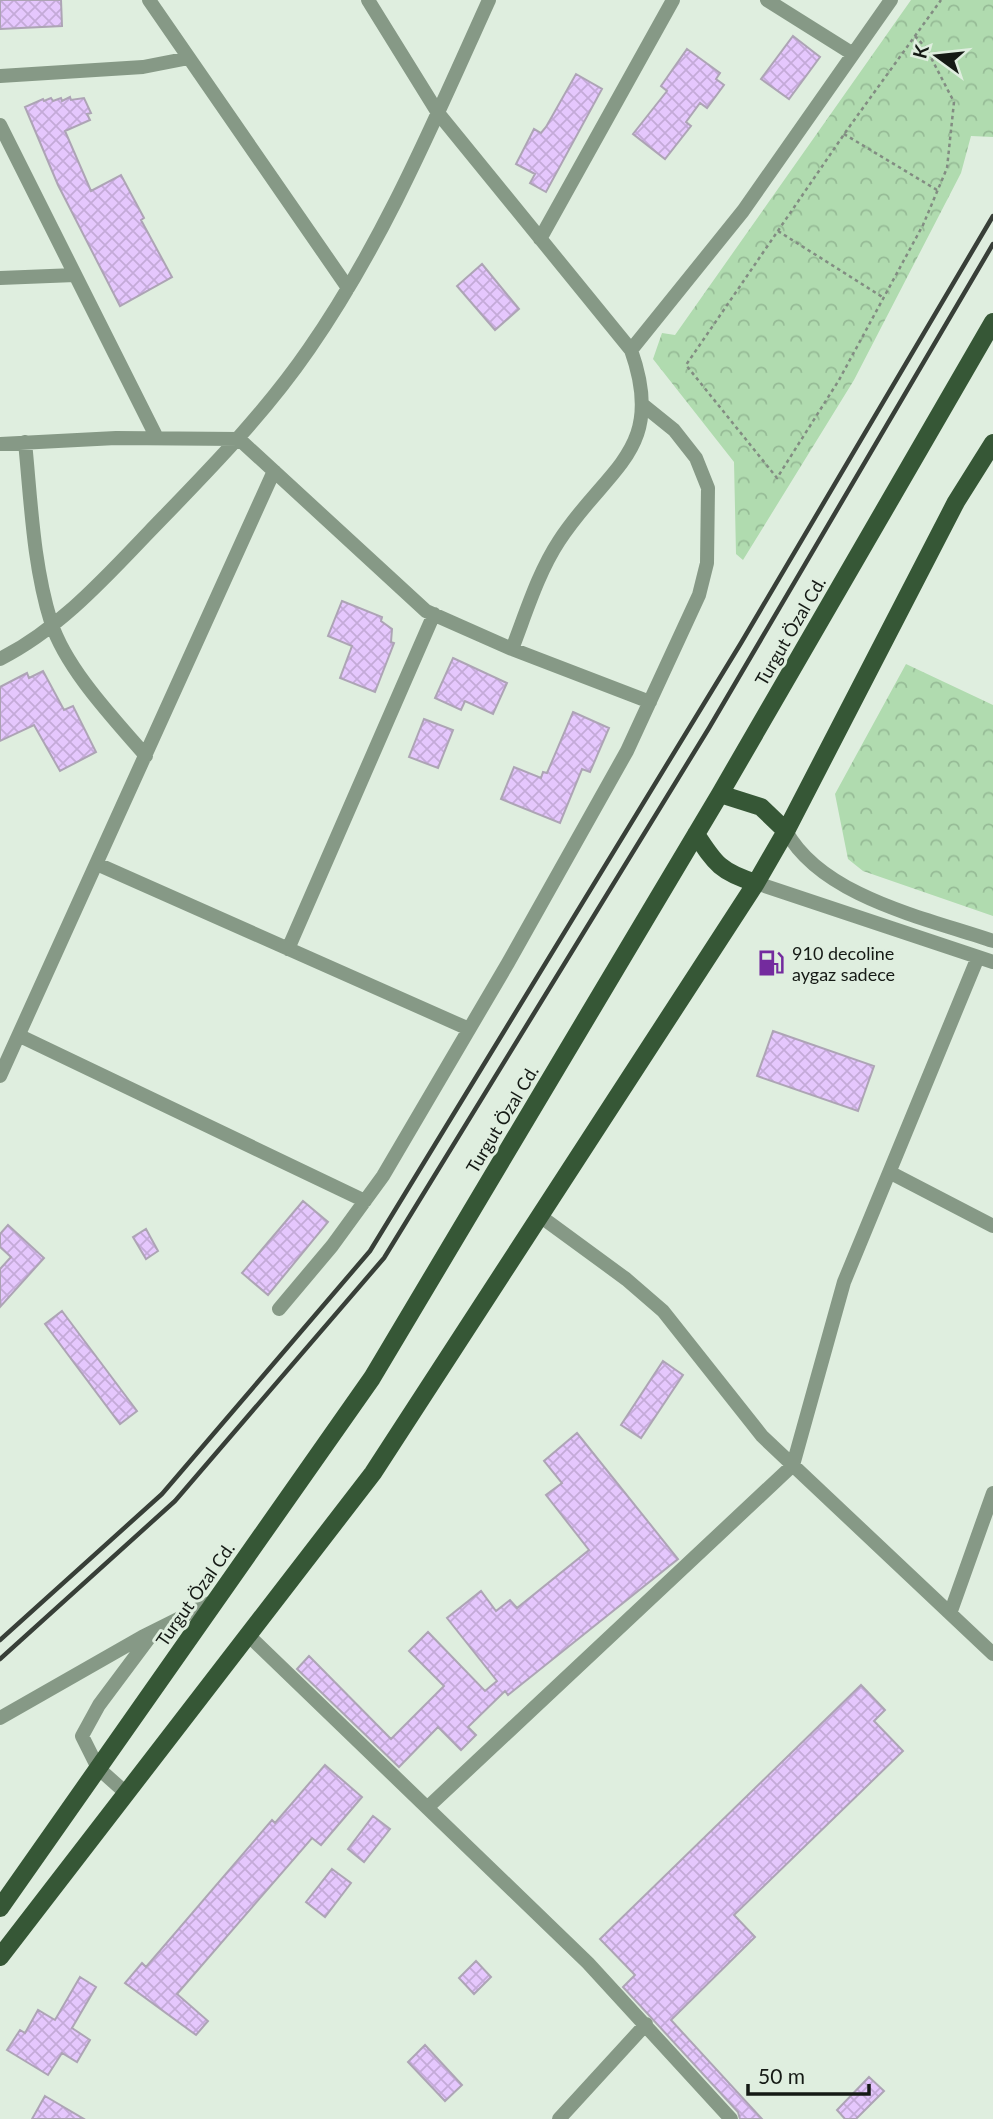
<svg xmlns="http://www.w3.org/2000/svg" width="993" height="2119" viewBox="0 0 993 2119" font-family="Lato,sans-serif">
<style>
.park{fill:url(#park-crowns)}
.building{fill:url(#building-cross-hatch);stroke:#ada4b5;stroke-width:2}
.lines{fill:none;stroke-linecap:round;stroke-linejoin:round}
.path{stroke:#828c82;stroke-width:2.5;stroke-dasharray:3.5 3.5;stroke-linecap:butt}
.street{stroke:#869986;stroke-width:14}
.primary{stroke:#365736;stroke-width:18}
.rail{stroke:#383f38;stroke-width:4.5}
.labels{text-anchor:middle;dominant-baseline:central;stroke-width:6;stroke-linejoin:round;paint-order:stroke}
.street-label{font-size:18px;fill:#151a15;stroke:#dfeedf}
.poi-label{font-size:18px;fill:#151a15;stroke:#dfeedf;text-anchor:start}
</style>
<defs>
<pattern id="park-crowns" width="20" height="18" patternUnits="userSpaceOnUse" patternTransform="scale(1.75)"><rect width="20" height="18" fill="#b0dbaf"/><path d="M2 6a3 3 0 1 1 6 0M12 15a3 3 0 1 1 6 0" fill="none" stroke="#96bb96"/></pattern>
<pattern id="building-cross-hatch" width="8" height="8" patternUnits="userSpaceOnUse" patternTransform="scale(1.75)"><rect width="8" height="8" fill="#e5c7fd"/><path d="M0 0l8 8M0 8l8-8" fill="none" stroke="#c4aad8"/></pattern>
</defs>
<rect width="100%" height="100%" fill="#dfeedf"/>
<path class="park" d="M 911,0 L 993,0 L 993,137 L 971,136 L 961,173 L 854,380 L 743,560 L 736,554 L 734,462 L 653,359 L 662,333 L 675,335 Z
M 906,664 L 993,705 L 993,916 L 863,871 L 848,859 L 835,794 Z"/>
<path class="building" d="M 0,0 L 61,0 L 62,26 L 0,29 Z
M 793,36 L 820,57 L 789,99 L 761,79 Z
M 687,49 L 720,73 L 716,79 L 724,85 L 707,108 L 700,103 L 686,122 L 691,126 L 665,159 L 633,134 L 667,91 L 661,86 Z
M 576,74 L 602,89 L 546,192 L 530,183 L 535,174 L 516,164 L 534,129 L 541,133 L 546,127 Z
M 70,97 L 71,100 L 84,98 L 91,113 L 87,114 L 90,120 L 65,131 L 91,191 L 121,175 L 144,218 L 141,220 L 172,277 L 120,306 L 58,185 L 25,107 L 43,99 L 44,101 L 51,98 L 53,101 L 61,98 L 62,101 Z
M 482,264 L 519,309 L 495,330 L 457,286 Z
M 342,601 L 382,617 L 381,621 L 392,629 L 391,642 L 394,643 L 375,692 L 340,678 L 352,646 L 328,636 Z
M 453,658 L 507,683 L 493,714 L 465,701 L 461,710 L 435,698 Z
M 43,671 L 64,710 L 73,706 L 96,752 L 60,771 L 34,725 L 0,741 L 0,687 L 27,673 L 29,678 Z
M 573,712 L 609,728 L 590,772 L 582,769 L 560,823 L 501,799 L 514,767 L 541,778 L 543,772 L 547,773 Z
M 424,719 L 453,730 L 438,768 L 409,757 Z
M 773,1031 L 874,1066 L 858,1111 L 757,1076 Z
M 303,1201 L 328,1222 L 268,1295 L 242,1273 Z
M 8,1225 L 44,1258 L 0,1307 L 0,1269 L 11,1257 L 0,1247 L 0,1234 Z
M 146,1229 L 158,1251 L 146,1259 L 133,1237 Z
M 62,1311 L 137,1411 L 120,1424 L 45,1324 Z
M 663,1361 L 683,1375 L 641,1438 L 621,1425 Z
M 577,1433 L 678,1559 L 508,1695 L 505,1691 L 468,1727 L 476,1735 L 461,1750 L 438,1727 L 399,1767 L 297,1669 L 309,1656 L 391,1739 L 444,1686 L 409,1651 L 428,1632 L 485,1691 L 497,1681 L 447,1618 L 481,1591 L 496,1611 L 510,1600 L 517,1608 L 589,1550 L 546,1495 L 562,1483 L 544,1461 Z
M 861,1685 L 885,1710 L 874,1721 L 903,1751 L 734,1915 L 755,1937 L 671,2020 L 762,2119 L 740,2119 L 738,2112 L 623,1987 L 635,1975 L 600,1939 Z
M 325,1765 L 362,1797 L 321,1845 L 312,1838 L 177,1994 L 208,2021 L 196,2035 L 125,1983 L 142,1963 L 146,1967 L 272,1820 L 275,1823 Z
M 373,1816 L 390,1829 L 364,1862 L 348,1849 Z
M 332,1869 L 351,1883 L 325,1917 L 306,1902 Z
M 476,1961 L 491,1977 L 474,1994 L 459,1978 Z
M 80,1977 L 96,1987 L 72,2028 L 90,2040 L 77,2062 L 62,2053 L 48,2075 L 7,2050 L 20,2030 L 25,2033 L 38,2010 L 55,2020 Z
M 425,2045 L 462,2085 L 445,2101 L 408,2062 Z
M 869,2077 L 884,2091 L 856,2119 L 845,2119 L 837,2110 Z
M 45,2096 L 84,2119 L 32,2119 Z"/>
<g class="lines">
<path class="path" d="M 915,36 L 926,48 L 954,102 L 947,168 L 923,225 L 839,380 L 777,478 L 686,365 L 847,130 L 941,0
M 844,134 L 937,190
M 778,231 L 884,298"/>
<path class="street" d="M 149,0 L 348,288
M 368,0 L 438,113 L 631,350
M 767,0 L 853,54
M 0,76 L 143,67 L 189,58
M 0,125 L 157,438
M 540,239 L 673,0
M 0,278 L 75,275
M 25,442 C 31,502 33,564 51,622 C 66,669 114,719 146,756
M 0,444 L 116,438 L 239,439 L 426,611 L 512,649 L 650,702
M 512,649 C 526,613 538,573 559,541 C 607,467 667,451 631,350 L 743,211 L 891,0
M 0,659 C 59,629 104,579 149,532 C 205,474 263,416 309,349 C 384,241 435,119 489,0
M 786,831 C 822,897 926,918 993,941
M 97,864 L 469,1029
M 756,883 L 993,962
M 288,949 L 434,614
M 20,1036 L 365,1201
M 0,1076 L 274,471
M 891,1173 L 993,1226
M 540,1216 L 626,1279 L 663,1311 L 762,1436 L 993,1654
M 279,1309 L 332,1246 L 383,1176 L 508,963 L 627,751 L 699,595 L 707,563 L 708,488 L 696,458 L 674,430 L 643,405
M 951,1611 L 993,1493
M 247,1634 L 588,1963 L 731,2119
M 0,1718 L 142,1637 L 214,1601
M 126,1793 L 98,1768 L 82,1736 L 99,1705 L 152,1634
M 428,1807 L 793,1465 L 844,1282 L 978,957
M 559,2119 L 646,2024"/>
<path class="primary" d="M 720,794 L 761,807 L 786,831
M 696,834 C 715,864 721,872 756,883
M 0,1908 L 372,1378 L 720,794 L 993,322
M 0,1957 L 373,1473 L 756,883 L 786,831 L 956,502 L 993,443"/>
<path class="rail" d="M 0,1640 L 162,1494 L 370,1251 L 741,643 L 993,216
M 0,1659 L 175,1501 L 384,1258 L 709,728 L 993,244"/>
</g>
<defs>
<g id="fuel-bare" transform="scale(2.1)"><path d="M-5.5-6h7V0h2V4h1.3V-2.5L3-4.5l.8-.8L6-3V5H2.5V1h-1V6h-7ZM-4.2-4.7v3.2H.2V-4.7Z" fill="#742b9e" stroke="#dfeedf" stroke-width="2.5" paint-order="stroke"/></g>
</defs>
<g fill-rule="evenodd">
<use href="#fuel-bare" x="771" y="963"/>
</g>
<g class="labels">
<g class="street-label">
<text transform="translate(790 631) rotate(-60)">Turgut Özal Cd.</text>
<text transform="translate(502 1119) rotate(-59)">Turgut Özal Cd.</text>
<text transform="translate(195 1594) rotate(-55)">Turgut Özal Cd.</text>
</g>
<g class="poi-label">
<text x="792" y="953">910 decoline<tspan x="792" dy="21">aygaz sadece</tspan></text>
</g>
</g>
<g transform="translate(937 56) rotate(285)" stroke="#dfeedf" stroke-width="5" paint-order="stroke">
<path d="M0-5L12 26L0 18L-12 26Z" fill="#151a15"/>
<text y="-10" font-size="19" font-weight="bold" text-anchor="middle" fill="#151a15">K</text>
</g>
<path d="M748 2084v10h121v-10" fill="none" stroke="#151a15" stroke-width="3.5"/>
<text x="758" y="2084" font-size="21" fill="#151a15" stroke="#dfeedf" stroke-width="5" paint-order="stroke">50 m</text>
</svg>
